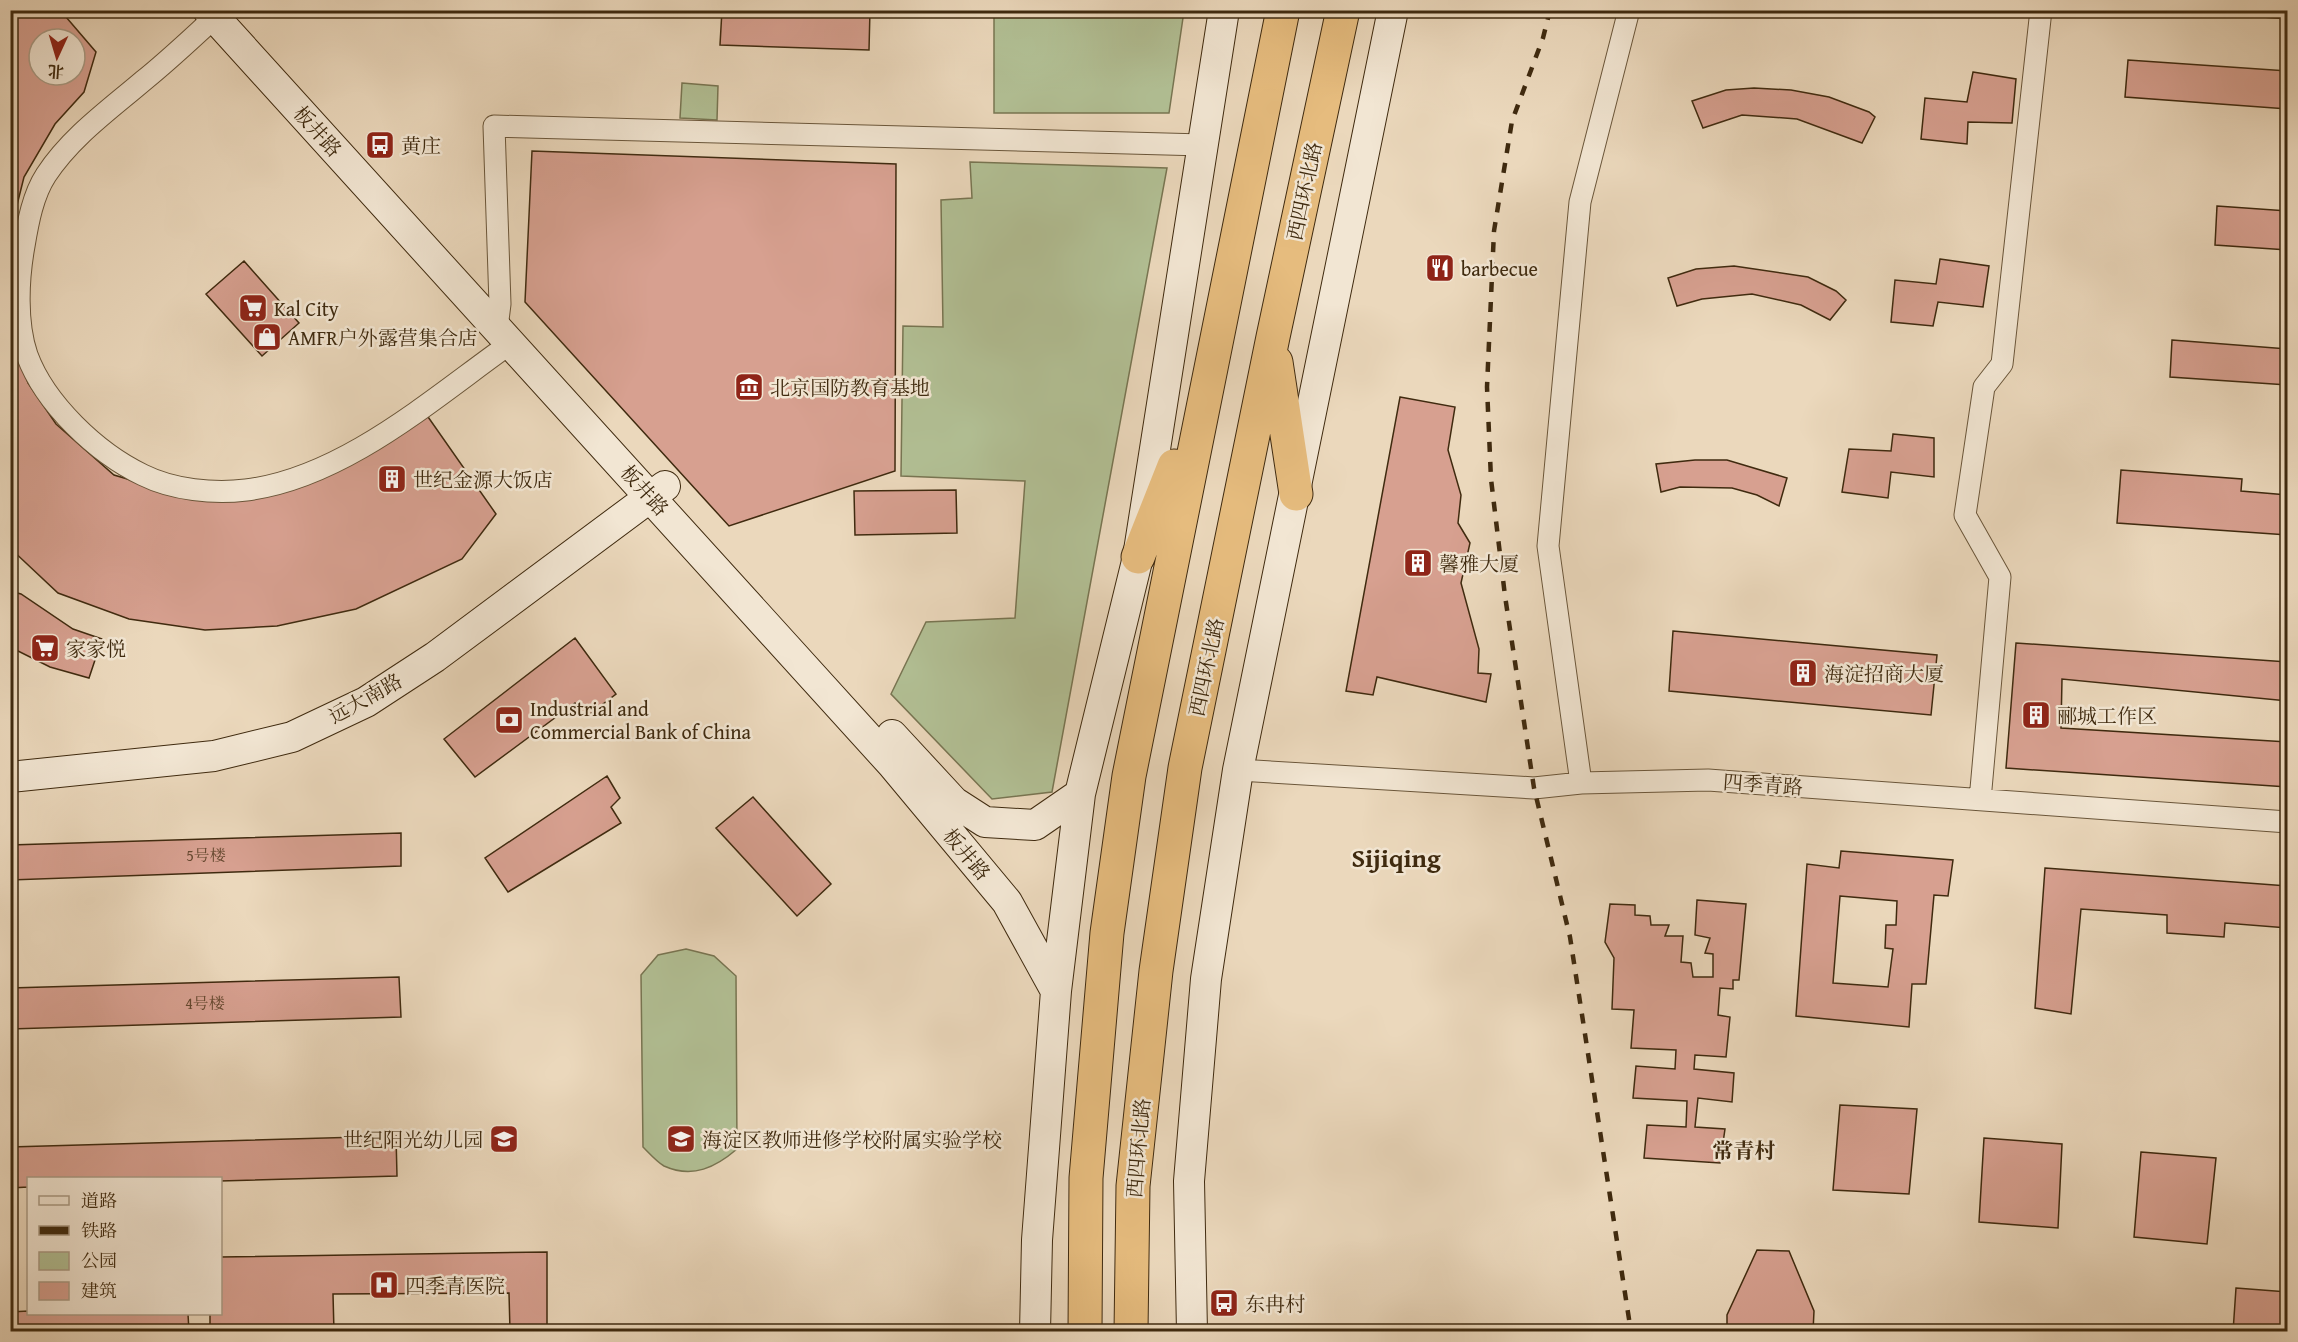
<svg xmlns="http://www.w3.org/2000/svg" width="2298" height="1342" viewBox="0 0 2298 1342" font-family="'Gentium Book Plus','Noto Serif SC',serif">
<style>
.green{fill:#b2c095;stroke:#787552;stroke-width:1.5}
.building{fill:#d7a090;stroke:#3f2a0f;stroke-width:1.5;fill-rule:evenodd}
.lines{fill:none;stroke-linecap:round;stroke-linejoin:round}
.street-casing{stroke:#6a563a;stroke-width:23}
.secondary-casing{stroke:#3f2a0f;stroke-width:32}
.highway-casing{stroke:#3f2a0f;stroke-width:35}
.street{stroke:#f2e6d3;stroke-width:21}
.secondary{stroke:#f2e6d3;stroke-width:30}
.highway{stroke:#e6bc7e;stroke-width:33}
.rail{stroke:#3f2a0f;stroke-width:4.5;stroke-dasharray:10 10;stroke-linecap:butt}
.labels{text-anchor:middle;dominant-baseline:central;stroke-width:5;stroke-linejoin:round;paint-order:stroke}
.number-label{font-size:16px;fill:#65482f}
.street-label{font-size:20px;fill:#3f2a0f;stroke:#f2e6d3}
.poi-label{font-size:20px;fill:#3f2a0f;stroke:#f2e6d3;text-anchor:start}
.neighbourhood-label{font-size:21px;font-weight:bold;fill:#3f2a0f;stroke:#f2e6d3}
.district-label{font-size:26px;font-weight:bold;fill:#3f2a0f;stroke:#f2e6d3}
</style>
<rect width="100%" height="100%" fill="#ebd8bc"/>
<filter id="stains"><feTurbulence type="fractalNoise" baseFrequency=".00333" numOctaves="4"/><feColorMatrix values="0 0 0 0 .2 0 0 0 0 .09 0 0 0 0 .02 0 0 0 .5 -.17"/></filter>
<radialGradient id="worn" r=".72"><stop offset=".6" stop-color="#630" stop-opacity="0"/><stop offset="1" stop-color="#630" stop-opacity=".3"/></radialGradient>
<path class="green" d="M 994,11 L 1184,11 L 1169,113 L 994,113 Z
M 682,83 L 718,86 L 717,120 L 680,118 Z
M 970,162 L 1167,168 L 1052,792 L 992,799 L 891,694 L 926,622 L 1015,618 L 1025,481 L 901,476 L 903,326 L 943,327 L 941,200 L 972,198 Z
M 686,949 L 714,956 L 736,976 L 737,1149 C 716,1167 693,1179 664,1166 C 657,1162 649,1153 643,1147 L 641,975 L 658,955 Z"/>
<path class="building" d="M 10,10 L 60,10 L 96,52 L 84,92 L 55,124 L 24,177 L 10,233 ZM 39,39 L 75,39 L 75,75 L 39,75 Z
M 722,10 L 870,10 L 869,50 L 720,45 Z
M 2263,10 L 2288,10 L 2288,19 L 2263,17 Z
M 2128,60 L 2288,71 L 2288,109 L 2125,97 Z
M 1973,72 L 2016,79 L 2012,123 L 1968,122 L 1967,144 L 1921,139 L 1925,98 L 1967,102 Z
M 1754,88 L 1791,90 L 1829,97 L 1869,112 L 1875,117 L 1862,143 L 1797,119 L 1742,115 L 1703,128 L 1692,101 L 1726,90 Z
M 532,151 L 896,164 L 895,471 L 729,526 L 525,302 Z
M 2217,206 L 2288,211 L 2288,250 L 2215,245 Z
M 1940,259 L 1989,266 L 1983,307 L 1938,302 L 1933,326 L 1891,322 L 1895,280 L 1936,284 Z
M 244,261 L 299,323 L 262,356 L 206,294 Z
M 1734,266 L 1808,277 L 1836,291 L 1846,300 L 1830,320 L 1801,305 L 1752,294 L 1702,299 L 1677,306 L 1668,278 L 1696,269 Z
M 10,320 L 14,341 L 28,383 L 56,424 L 114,475 L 168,491 L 232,497 L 426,414 L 496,514 L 462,559 L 356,609 L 277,626 L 205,630 L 129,619 L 58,593 L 10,548 Z
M 2172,340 L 2288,349 L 2288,385 L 2170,377 Z
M 1400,397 L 1455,407 L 1448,450 L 1461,495 L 1458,523 L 1470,543 L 1461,583 L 1479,649 L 1478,673 L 1491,674 L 1486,702 L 1377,677 L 1373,695 L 1346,691 Z
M 2286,404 L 2288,404 L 2288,441 L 2282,440 Z
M 1893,434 L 1934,438 L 1934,477 L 1891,472 L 1888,498 L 1842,492 L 1849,449 L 1891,451 Z
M 1695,460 L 1727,460 L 1787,478 L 1779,506 L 1757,495 L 1732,488 L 1680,487 L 1661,492 L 1656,464 Z
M 2121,470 L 2242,479 L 2241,491 L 2288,495 L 2288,535 L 2117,523 Z
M 956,490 L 957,533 L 855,535 L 854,491 Z
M 10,591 L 21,594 L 73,629 L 102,639 L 89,678 L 50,667 L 10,647 Z
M 1673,631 L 1937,655 L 1931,715 L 1669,691 Z
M 575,638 L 616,694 L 586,717 L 575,703 L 475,777 L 444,739 Z
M 2016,643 L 2288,662 L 2288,701 L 2062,679 L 2061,728 L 2288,742 L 2288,787 L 2006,768 Z
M 607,776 L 620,798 L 611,807 L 621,823 L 508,892 L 485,858 Z
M 753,797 L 831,884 L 797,916 L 716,828 Z
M 401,833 L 401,866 L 10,880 L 10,845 Z
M 1841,851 L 1953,860 L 1948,896 L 1934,895 L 1926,984 L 1912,984 L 1909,1027 L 1796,1016 L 1807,864 L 1839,868 ZM 1840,896 L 1897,901 L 1896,925 L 1886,925 L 1885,948 L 1893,949 L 1888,987 L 1833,983 Z
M 2045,868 L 2288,886 L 2288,928 L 2225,923 L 2224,937 L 2167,933 L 2167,915 L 2081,909 L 2071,1014 L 2035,1008 Z
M 1697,900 L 1746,904 L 1739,980 L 1733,980 L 1733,989 L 1720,988 L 1718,1015 L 1730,1017 L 1726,1057 L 1695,1055 L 1694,1069 L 1734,1073 L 1732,1102 L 1698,1098 L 1695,1127 L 1725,1129 L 1720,1163 L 1644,1158 L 1647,1125 L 1686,1127 L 1687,1101 L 1633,1098 L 1636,1066 L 1675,1069 L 1676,1050 L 1631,1048 L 1634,1010 L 1612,1009 L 1614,958 L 1605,942 L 1610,904 L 1635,905 L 1635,915 L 1650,916 L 1651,925 L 1669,925 L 1665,936 L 1683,936 L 1681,962 L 1691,963 L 1693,977 L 1713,977 L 1713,954 L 1705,953 L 1710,938 L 1695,935 Z
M 399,977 L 401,1017 L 10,1029 L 10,988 Z
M 1840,1105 L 1917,1109 L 1909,1194 L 1833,1190 Z
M 396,1136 L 397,1176 L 220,1181 L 220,1178 L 28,1178 L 28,1187 L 10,1188 L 10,1147 Z
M 1984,1138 L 2062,1144 L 2058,1228 L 1979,1222 Z
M 2141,1152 L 2216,1158 L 2207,1244 L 2134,1237 Z
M 1757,1250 L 1789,1251 L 1814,1311 L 1813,1332 L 1727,1332 L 1727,1315 Z
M 547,1252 L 547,1332 L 210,1332 L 210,1314 L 220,1314 L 220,1257 Z
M 2236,1288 L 2288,1292 L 2288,1332 L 2233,1332 Z
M 509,1293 L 510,1331 L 334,1332 L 333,1294 Z
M 28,1311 L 28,1314 L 188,1314 L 189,1332 L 10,1332 L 10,1312 Z"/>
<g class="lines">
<g class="street-casing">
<path id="street" d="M 214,18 C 191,39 168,61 143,81 C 109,110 71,137 46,175 C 33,195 28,222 24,246 C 18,279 16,323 27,355 C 45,404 97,453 143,475 C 173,490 214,494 246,490 C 344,478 433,398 511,343
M 497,328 L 500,304 L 494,126 L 1203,145
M 1238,770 L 1534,788 L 1581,783 L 1708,780 L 2288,822
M 1581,783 L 1548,546 L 1580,202 L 1629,10
M 1980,800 L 2000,577 L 1965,515 L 1984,387 L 2002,364 L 2041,10"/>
</g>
<g class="secondary-casing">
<path id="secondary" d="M 208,10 L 892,764 L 1007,902 L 1056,991
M 892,735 L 954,802 L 985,822 L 1035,825 L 1080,794
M 10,777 L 214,756 L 292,737 L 366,702 L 435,657 L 665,486
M 1035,1332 L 1037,1240 L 1056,991 L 1080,794 L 1138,557 L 1224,10
M 1192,1332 L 1189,1181 L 1206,979 L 1238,770 L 1393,10"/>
</g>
<g class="highway-casing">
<path id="highway" d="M 1276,362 L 1296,494
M 1138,557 L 1174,466
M 1085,1332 L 1086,1178 L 1107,933 L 1129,776 L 1283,10
M 1131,1332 L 1133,1186 L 1156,971 L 1185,768 L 1273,337 L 1343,10"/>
</g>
<use href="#street" class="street"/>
<use href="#secondary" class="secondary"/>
<use href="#highway" class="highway"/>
<path class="rail" d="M 1550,10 L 1543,38 L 1512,121 L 1494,231 L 1487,387 L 1491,479 L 1505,596 L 1534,788 L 1570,937 L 1631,1332"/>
</g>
<defs>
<g id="bus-square" transform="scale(1.5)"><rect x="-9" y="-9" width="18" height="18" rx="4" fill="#8f2418" stroke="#f2e6d3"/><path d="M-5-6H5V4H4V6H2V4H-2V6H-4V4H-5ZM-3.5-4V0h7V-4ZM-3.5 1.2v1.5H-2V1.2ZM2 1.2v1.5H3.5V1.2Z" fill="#fff"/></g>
<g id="restaurant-square" transform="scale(1.5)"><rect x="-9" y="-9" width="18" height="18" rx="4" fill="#8f2418" stroke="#f2e6d3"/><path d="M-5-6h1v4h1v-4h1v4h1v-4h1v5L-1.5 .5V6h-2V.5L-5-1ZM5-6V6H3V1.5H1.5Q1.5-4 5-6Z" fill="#fff"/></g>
<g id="supermarket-square" transform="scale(1.5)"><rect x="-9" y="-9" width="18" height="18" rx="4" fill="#8f2418" stroke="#f2e6d3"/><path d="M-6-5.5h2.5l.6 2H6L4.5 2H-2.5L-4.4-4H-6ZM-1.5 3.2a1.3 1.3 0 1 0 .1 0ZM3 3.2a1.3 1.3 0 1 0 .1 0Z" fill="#fff"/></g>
<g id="shop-square" transform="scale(1.5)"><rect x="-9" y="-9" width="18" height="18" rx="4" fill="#8f2418" stroke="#f2e6d3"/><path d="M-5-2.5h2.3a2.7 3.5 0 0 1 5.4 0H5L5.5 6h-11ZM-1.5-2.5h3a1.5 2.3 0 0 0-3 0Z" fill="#fff"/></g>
<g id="museum-square" transform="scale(1.5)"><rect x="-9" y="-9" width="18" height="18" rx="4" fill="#8f2418" stroke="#f2e6d3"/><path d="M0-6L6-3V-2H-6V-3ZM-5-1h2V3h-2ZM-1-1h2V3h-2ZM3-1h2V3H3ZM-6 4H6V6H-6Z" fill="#fff"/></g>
<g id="building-square" transform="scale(1.5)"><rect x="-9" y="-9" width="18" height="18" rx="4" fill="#8f2418" stroke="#f2e6d3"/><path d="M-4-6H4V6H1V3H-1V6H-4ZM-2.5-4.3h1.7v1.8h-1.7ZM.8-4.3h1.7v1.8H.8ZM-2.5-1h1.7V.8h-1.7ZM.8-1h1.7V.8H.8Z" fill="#fff"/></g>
<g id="bank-square" transform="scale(1.5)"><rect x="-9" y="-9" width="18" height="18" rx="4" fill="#8f2418" stroke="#f2e6d3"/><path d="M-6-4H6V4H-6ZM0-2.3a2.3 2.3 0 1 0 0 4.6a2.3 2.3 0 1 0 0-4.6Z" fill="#fff"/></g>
<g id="school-square" transform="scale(1.5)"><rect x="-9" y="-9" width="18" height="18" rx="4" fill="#8f2418" stroke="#f2e6d3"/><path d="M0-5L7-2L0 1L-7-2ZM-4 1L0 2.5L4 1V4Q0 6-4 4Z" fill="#fff"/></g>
<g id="hospital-square" transform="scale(1.5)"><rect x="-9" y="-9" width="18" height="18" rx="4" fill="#8f2418" stroke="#f2e6d3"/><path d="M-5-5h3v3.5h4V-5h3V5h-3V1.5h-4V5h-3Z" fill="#fff"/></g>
</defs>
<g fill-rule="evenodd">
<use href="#bus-square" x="380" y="145"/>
<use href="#restaurant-square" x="1440" y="268"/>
<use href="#supermarket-square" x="253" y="308"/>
<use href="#shop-square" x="267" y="337"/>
<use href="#museum-square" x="749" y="387"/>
<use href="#building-square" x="392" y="479"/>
<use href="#building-square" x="1418" y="563"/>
<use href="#supermarket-square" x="45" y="648"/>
<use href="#building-square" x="1803" y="673"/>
<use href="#building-square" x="2036" y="715"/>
<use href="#bank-square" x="509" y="720"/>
<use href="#school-square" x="504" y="1139"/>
<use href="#school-square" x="681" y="1139"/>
<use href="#hospital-square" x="384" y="1285"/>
<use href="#bus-square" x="1224" y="1303"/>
</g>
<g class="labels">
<g class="number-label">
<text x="206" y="855">5号楼</text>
<text x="205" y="1003">4号楼</text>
</g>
<g class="street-label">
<text transform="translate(318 131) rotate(48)">板井路</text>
<text transform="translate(1304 191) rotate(-78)">西四环北路</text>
<text transform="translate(645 490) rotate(48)">板井路</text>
<text transform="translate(1206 667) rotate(-78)">西四环北路</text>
<text transform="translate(365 698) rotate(-29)">远大南路</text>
<text transform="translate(1763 784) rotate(4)">四季青路</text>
<text transform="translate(967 854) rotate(50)">板井路</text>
<text transform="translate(1138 1148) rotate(-85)">西四环北路</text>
</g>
<g class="poi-label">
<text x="401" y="145">黄庄</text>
<text x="1461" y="268">barbecue</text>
<text x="274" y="308">Kal City</text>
<text x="288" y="337">AMFR户外露营集合店</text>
<text x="770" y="387">北京国防教育基地</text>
<text x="413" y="479">世纪金源大饭店</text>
<text x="1439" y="563">馨雅大厦</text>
<text x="66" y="648">家家悦</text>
<text x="1824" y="673">海淀招商大厦</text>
<text x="530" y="708">Industrial and<tspan x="530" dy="23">Commercial Bank of China</tspan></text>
<text x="2057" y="715">郦城工作区</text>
<text x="483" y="1139" text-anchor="end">世纪阳光幼儿园</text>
<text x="702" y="1139">海淀区教师进修学校附属实验学校</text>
<text x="405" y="1285">四季青医院</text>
<text x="1245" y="1303">东冉村</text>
</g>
<g class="neighbourhood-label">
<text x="1744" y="1150">常青村</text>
</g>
<g class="district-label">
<text x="1396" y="857">Sijiqing</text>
</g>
</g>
<rect width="2298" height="1342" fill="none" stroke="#ebd8bc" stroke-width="36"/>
<rect x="12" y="12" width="2274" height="1318" fill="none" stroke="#3f2a0f" stroke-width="3"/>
<rect x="18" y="18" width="2262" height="1306" fill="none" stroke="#3f2a0f" stroke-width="1.5"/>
<rect x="27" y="1177" width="195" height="138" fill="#f2e6d3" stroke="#aa9b85" stroke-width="1.5"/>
<rect x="39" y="1196" width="30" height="9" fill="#f2e6d3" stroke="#aa9b85" stroke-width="1.5"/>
<text x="81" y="1207" font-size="18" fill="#3f2a0f">道路</text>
<rect x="39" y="1226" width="30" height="9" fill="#3f2a0f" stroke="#aa9b85" stroke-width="1.5"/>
<text x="81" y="1237" font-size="18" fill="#3f2a0f">铁路</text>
<rect x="39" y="1252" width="30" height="18" fill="#b2c095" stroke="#aa9b85" stroke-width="1.5"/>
<text x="81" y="1267" font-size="18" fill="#3f2a0f">公园</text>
<rect x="39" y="1282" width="30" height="18" fill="#d7a090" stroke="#aa9b85" stroke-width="1.5"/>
<text x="81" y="1297" font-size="18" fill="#3f2a0f">建筑</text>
<g transform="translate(57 57) rotate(184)"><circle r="28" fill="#f2e6d3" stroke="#aa9b85" stroke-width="1.5"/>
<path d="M0-4.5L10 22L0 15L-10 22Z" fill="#8f2418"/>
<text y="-9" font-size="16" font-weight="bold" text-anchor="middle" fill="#3f2a0f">北</text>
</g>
<rect width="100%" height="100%" filter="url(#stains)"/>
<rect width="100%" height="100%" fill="url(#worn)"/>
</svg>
